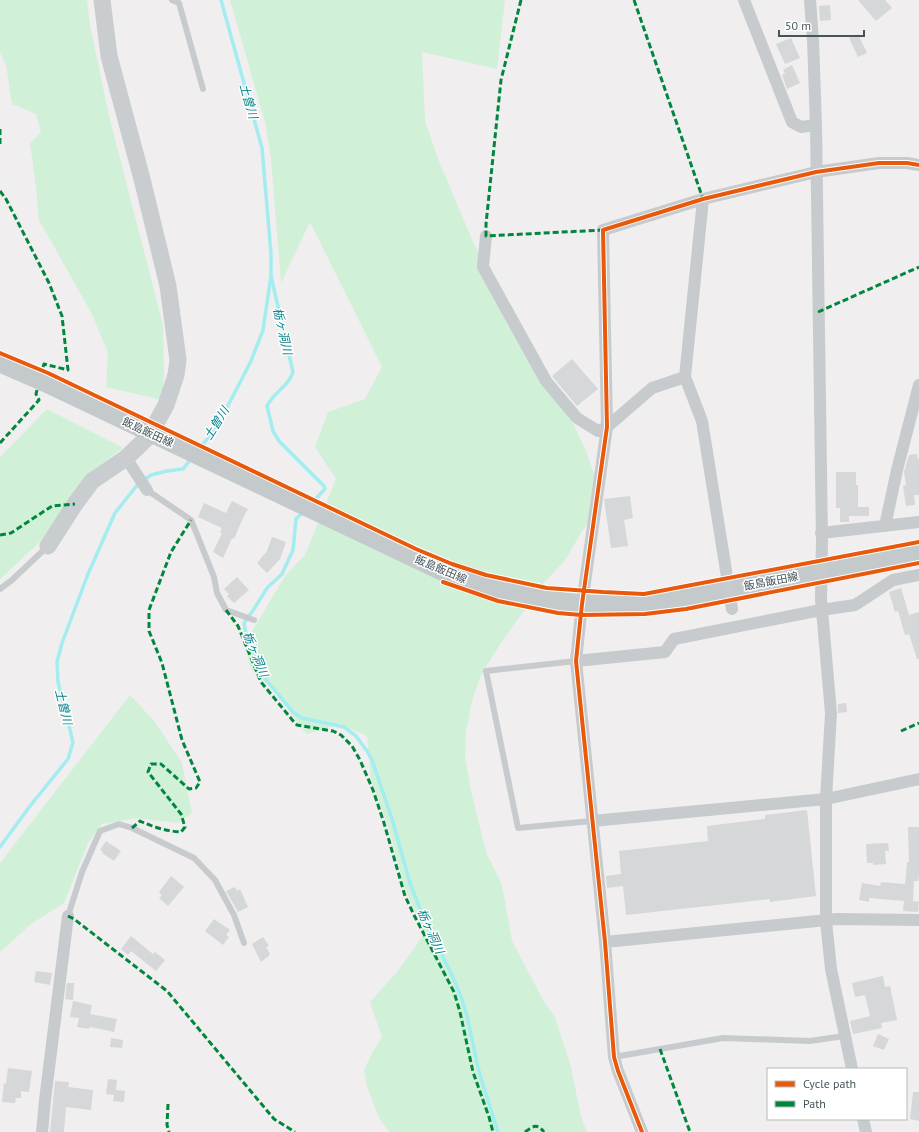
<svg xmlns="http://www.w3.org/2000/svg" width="919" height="1132" viewBox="0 0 919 1132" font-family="'PT Sans','Noto Sans JP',sans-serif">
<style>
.green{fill:#d1f0d8}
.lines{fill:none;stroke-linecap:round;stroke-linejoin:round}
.stream{stroke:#a3edf1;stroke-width:3.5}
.building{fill:#d6d7d9}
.lane{stroke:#c7cbce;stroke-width:6}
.street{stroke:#c7cbce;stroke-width:12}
.secondary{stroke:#c9cdd0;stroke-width:17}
.primary{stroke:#c4c9cc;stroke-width:19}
.street-bridge{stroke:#c7cbce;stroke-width:12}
.primary-bridge{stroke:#c4c9cc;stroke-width:19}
.quiet{stroke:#00873e;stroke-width:3;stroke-dasharray:6 3;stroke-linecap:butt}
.cycleway-casing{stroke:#fff;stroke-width:6}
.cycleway{stroke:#e8590c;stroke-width:4}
.labels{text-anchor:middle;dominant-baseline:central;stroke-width:3;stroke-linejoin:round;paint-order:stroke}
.street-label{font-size:11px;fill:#44555c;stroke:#fff}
.water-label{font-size:12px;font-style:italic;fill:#06838a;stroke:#fff}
</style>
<rect width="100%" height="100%" fill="#f0eeef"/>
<path class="green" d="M 0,0 L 87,0 L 90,25 L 109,116 L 163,325 L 164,375 L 162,400 L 106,387 L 108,353 L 92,314 L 39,220 L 36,187 L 30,143 L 41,132 L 36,114 L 12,104 L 6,65 L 0,52 Z
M 230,0 L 505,0 L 497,69 L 422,52 L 425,121 L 438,159 L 473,242 L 505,302 L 565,406 L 586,451 L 595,477 L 597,512 L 582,531 L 566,559 L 543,584 L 499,646 L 481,675 L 472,701 L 466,732 L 465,756 L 471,791 L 486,852 L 502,885 L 512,941 L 543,1000 L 555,1017 L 571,1067 L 581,1117 L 587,1132 L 389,1132 L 379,1118 L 367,1086 L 364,1070 L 372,1053 L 382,1037 L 370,1002 L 397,972 L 424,934 L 404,886 L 389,829 L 371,780 L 367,736 L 340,724 L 307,734 L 291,714 L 280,697 L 251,669 L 245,643 L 285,576 L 305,555 L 336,479 L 315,447 L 328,412 L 365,399 L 382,367 L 310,222 L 281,283 L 271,159 L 265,122 Z
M 47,409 L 123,448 L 89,473 L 41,541 L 0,579 L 0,457 Z
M 130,695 L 155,722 L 182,763 L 192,813 L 178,823 L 136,818 L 102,824 L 88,843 L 64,903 L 31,924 L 0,952 L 0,863 Z"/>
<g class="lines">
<path class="stream" d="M 271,276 L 293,372 C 289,386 273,393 267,406 L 273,431 L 279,441 L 324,486 L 325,489 L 323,491 L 312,503
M 199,449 L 217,427 L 251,361 L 263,330 L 271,276 L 271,254 L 262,148 L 221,0
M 303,512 L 296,519 L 293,550 L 282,574 L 267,588 L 254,609 L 244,623 L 246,634 L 266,680 L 293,712 L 302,718 L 344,727 L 356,736 L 367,751 L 372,760 L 392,819 L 410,883 L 420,909 L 456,984 L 462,1000 L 467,1016 L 479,1072 L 498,1132
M 0,847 L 30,806 L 68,759 L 73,742 L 58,682 L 57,662 L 62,643 L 88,574 L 115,513 L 138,484 L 151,475 L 167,471 L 183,469 L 191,459"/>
</g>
<path class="building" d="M 858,0 L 885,0 L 892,8 L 876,21 Z
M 830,5 L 831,20 L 820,21 L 819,6 Z
M 858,34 L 867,53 L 858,57 L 849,38 Z
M 791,38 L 800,58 L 785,64 L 776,44 Z
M 792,65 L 800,83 L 787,89 L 782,75 L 785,73 L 783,70 Z
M 572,359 L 598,389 L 577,406 L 552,376 Z
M 917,454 L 918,459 L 919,459 L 919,495 L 914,495 L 915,505 L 906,506 L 903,486 L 906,485 L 904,472 L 909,455 Z
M 836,472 L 856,472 L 856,485 L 858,485 L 858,507 L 869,507 L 869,516 L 849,516 L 849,522 L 840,522 L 840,508 L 836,508 Z
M 630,496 L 633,518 L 624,520 L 628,546 L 611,548 L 604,499 Z
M 232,501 L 248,509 L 242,520 L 234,539 L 232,538 L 223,558 L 213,552 L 222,533 L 220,533 L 222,528 L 198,517 L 204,503 L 226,513 Z
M 272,537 L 286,542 L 280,559 L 267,573 L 257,563 L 267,551 Z
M 237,577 L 249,590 L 234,603 L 227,596 L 229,594 L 224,589 Z
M 901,588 L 909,615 L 919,612 L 919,659 L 917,659 L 909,634 L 905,635 L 898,611 L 895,612 L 889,592 Z
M 846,703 L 847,712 L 838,713 L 838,704 Z
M 807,810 L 816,896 L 770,902 L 770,899 L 626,915 L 623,886 L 607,888 L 606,876 L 621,874 L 619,851 L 708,841 L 707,826 L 765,819 L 765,815 Z
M 908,827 L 919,827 L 919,875 L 918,881 L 914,881 L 913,901 L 919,902 L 918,912 L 903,911 L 904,901 L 869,898 L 869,902 L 859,900 L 862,883 L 880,886 L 881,882 L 905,884 L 907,862 L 909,862 Z
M 106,841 L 121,851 L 114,861 L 102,853 L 103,852 L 100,850 Z
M 888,843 L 889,851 L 885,851 L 886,864 L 873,865 L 873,863 L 867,863 L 866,844 Z
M 171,876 L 184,887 L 168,906 L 159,898 L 162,895 L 159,892 Z
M 235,887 L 237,891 L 240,889 L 248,907 L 238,912 L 226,891 Z
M 214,919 L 230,930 L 226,935 L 229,937 L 223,945 L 205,931 Z
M 131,936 L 153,954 L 155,952 L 165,960 L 156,971 L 131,951 L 128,955 L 121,949 Z
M 263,937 L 269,946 L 266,947 L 270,954 L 269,955 L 269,956 L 261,962 L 252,944 Z
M 36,971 L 52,973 L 50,985 L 34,982 Z
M 883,976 L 885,987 L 890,986 L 897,1020 L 881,1023 L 882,1028 L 853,1034 L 850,1021 L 870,1016 L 865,995 L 855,997 L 852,983 Z
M 67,983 L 74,983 L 73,1000 L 65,999 Z
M 73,1001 L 92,1005 L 90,1014 L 117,1019 L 114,1032 L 90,1027 L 89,1029 L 77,1027 L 79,1018 L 70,1017 Z
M 878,1034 L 889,1039 L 884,1050 L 873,1046 Z
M 111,1038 L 123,1040 L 122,1048 L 110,1047 Z
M 8,1068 L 32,1071 L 29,1092 L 21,1091 L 21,1098 L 16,1098 L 15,1103 L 2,1102 L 4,1083 L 6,1084 Z
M 108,1079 L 117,1080 L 116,1090 L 125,1091 L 124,1102 L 113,1101 L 114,1095 L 106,1094 Z
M 55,1081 L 69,1082 L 68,1087 L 93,1090 L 91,1110 L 66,1107 L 64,1132 L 50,1132 Z
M 913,1092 L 919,1092 L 919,1121 L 910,1119 Z"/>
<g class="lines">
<path class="lane" d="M 172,0 L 179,3 L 203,89
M 147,490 L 191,520 L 196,532 L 214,577 L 217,593 L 226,610 L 254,620
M 0,589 L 12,580 L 48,546
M 576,661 L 486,671 L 518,828 L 592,821
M 68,916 L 82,872 L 100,831 L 119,824 L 132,828 L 194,858 L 215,880 L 234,915 L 244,943
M 614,1057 L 723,1038 L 810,1041 L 844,1036"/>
<path class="street" d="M 744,0 L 792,122 L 801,127 L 816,125
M 810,0 L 813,40 L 816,125 L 822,540
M 703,199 L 685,377 L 702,421 L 724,558
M 486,236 L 483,267 L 546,381 L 577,418 L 598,431 L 607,427 L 652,388 L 685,377
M 126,458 L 147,490
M 885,526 L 897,470 L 919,385
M 821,533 L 919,522
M 821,599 L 831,713 L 826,799 L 826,921 L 831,969 L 852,1069
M 576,661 L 665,652 L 674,639 L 821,610 L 855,605 L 893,580 L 919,575
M 592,821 L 826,799 L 919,779
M 605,942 L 837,919 L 919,920
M 863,1119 L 866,1132
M 42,1132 L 45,1100 L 68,916
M 642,1132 L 618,1071 L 614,1057 L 605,942 L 576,661 L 582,604 L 607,427 L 603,230 L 703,199 L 816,172 L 879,163 L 907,163 L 919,165"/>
<path class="secondary" d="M 48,546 L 75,504 L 92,481 L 126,458 L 149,436 L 166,405 L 176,375 L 178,360 L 168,286 L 142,179 L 109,56 L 102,0"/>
<path class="primary" d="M 0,363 L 44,382
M 448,574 L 477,584 L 547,600 L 582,604 L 625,605 L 686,598 L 919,553"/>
<path class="street-bridge" d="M 724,558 L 732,609
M 821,599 L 822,540"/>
<path class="primary-bridge" d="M 44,382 L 448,574"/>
<path class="quiet" d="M 521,0 L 501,80 L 486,224 L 486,236 L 603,230
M 634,0 L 703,199
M 0,129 L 0,145
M 0,191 L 6,199 L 49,283 L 62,316 L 68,370 L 44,364 L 42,370
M 818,312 L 919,267
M 0,443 L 39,400 L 36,394 L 37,390
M 0,535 L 11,533 L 52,506 L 75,504
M 226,610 L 238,626 L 261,682 L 294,722 L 297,725 L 333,731 L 341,735 L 352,746 L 360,760 L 373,790 L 384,823 L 405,896 L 414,915 L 454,992 L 460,1012 L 473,1072 L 489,1117 L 493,1132
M 901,731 L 919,723
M 132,828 L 140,821 C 153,827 166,831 181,832 L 185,827 L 181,814 L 148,772 L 151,764 L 161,764 L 189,789 L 196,788 L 200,782 L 182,740 L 162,663 L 149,631 L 149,610 L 171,552 L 191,520
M 68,916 L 74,919 L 167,991 L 274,1119 L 295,1132
M 660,1049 L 690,1132
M 168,1104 L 167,1125 L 169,1132
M 525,1132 C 533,1126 537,1123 544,1132"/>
<g class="cycleway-casing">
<path id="cycleway" d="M 0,353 L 48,373 L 416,549 L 452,564 L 486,575 L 547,588 L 603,592 L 644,594 L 919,542
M 443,582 L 498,601 L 558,613 L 581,615 L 645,614 L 686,609 L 919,563
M 642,1132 L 618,1071 L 614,1057 L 605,942 L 576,661 L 582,604 L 607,427 L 603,230 L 703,199 L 816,172 L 879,163 L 907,163 L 919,165"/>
</g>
<use href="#cycleway" class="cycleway"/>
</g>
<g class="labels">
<g class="street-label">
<text transform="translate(148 432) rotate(25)">飯島飯田線</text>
<text transform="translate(441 569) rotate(23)">飯島飯田線</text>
<text transform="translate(771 581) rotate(-11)">飯島飯田線</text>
</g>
<g class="water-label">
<text transform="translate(249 101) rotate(74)">土曽川</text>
<text transform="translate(283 331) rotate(77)">栃ヶ洞川</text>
<text transform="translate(216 423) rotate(-58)">土曽川</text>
<text transform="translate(256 654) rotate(68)">栃ヶ洞川</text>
<text transform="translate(64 707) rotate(76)">土曽川</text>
<text transform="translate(431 931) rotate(66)">栃ヶ洞川</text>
</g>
</g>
<rect x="767" y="1068" width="140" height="52" fill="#ffffff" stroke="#b4bbbe"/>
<rect x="775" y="1081" width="20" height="6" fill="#e8590c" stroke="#b4bbbe"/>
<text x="803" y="1088" font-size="12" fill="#44555c">Cycle path</text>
<rect x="775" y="1101" width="20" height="6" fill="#00873e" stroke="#b4bbbe"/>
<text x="803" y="1108" font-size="12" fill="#44555c">Path</text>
<path d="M779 30v6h85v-6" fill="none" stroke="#44555c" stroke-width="2"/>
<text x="785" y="30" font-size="12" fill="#44555c" stroke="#ffffff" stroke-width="3" paint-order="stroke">50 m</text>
</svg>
